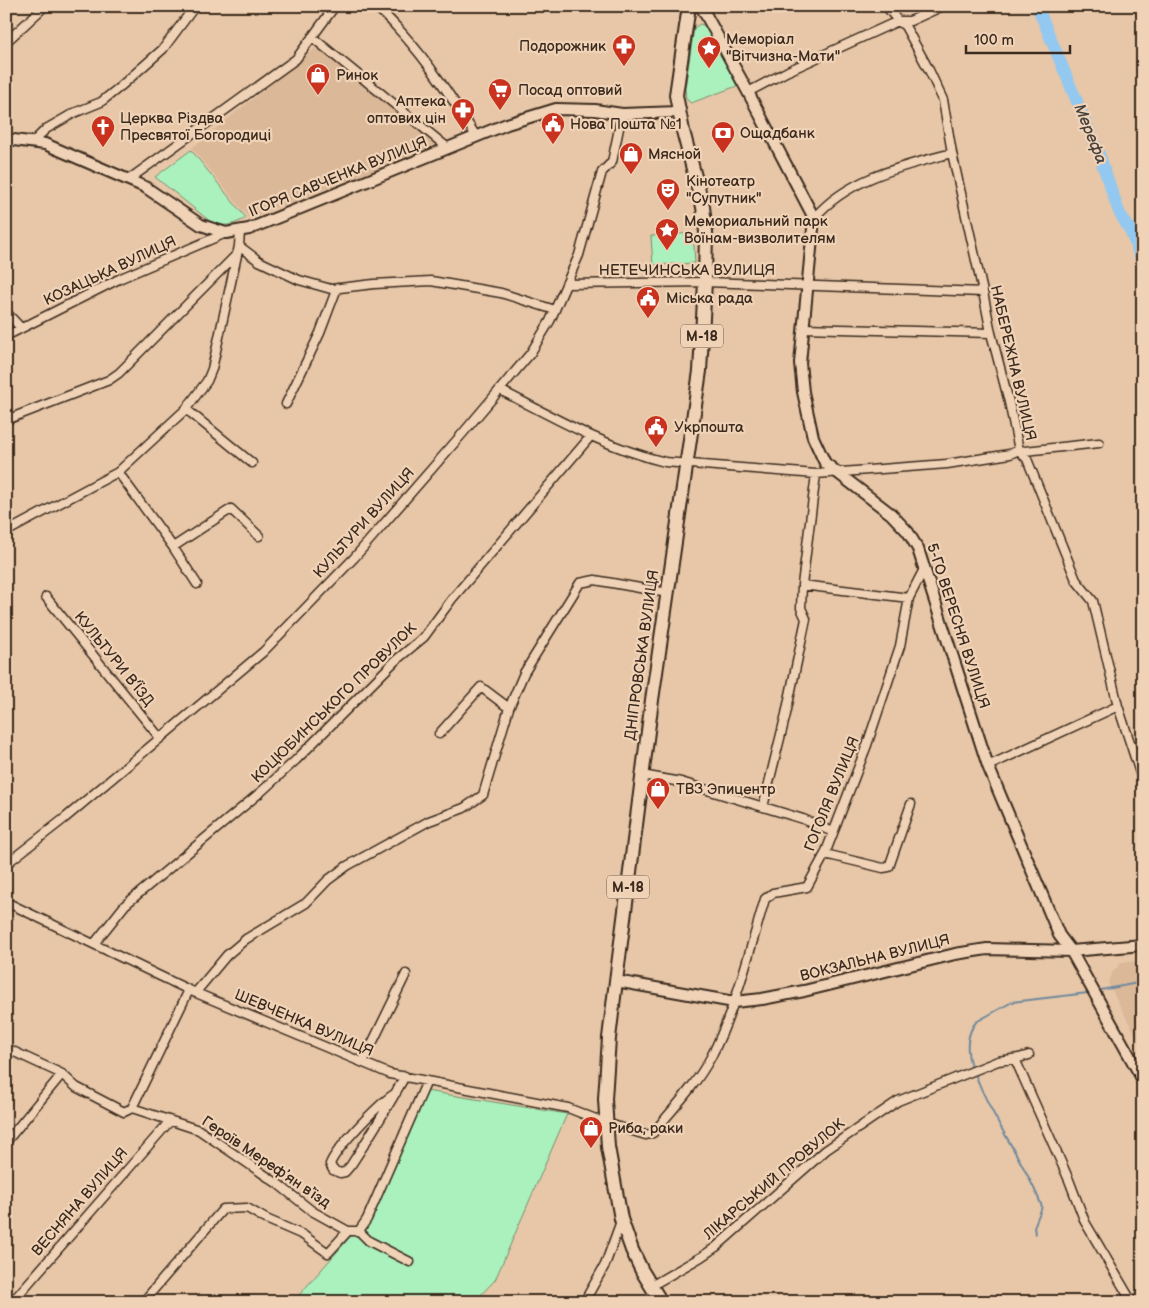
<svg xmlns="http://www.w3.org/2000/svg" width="1149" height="1308" viewBox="0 0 1149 1308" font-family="'Balsamiq Sans',sans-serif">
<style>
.built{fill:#dab898}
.green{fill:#abf1bd;stroke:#738e6e}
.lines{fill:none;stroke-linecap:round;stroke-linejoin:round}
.stream{stroke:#70899d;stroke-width:2}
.river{stroke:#93c8f1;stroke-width:12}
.minor-casing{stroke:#3b2a1e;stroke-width:11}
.tertiary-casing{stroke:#3b2a1e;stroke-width:14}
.trunk-casing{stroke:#3b2a1e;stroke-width:16}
.minor{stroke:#f0d3b7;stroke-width:8}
.tertiary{stroke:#f0d3b7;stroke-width:10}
.trunk{stroke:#f0d3b7;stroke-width:12}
.labels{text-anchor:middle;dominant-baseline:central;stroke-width:4.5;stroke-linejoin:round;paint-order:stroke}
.shield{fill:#f0d3b7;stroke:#715d4c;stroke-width:1}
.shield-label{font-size:14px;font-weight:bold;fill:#3b2a1e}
.poi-label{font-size:15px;fill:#3b2a1e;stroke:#f0d3b7;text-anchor:start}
.street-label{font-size:15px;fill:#3b2a1e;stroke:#f0d3b7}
.water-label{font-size:16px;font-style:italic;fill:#48423e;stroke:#f0d3b7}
</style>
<rect width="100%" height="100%" fill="#e7c7a7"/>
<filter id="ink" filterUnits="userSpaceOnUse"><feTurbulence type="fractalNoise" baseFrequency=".02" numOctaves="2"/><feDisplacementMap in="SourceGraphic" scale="10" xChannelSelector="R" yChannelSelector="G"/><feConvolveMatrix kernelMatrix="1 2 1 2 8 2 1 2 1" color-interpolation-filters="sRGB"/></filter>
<g filter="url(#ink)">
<path class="built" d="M 318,46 L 440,145 L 249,218 L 192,148 Z
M 1143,960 L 1143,1049 L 1108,983 L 1113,972 L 1121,963 Z"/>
<path class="green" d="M 700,24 L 707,27 L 737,86 L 691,103 L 686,99 L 685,88 L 694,28 Z
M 191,150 L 246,218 C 233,225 225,228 211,222 L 155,177 Z
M 693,233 L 695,263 L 653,265 L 651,236 Z
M 426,1091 L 567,1114 L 495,1280 L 474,1302 L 293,1302 L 351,1236 L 363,1235 Z"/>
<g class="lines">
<path class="stream" d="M 1101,990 L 1143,982
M 971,1066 C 966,1052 966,1034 976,1022 L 1012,1002 L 1088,993
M 976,1076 C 993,1122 1025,1161 1042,1207 L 1034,1227 L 1035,1234"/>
<path class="river" d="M 1037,6 L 1099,154 L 1119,212 L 1130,230 L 1143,263"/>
<g class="minor-casing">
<path id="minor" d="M 374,6 C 385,13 393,23 402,33 C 431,65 453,100 476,136
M 886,6 L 898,21 L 905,26 L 929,70 L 943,100 L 952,153 L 983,292 L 991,333 L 1009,402 L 1019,450 L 1027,459 L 1076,580 L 1093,601 L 1118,706 L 1143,782
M 312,37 L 448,148
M 6,42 L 45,6
M 748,92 L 788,71 L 898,21 L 910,21 L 943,6
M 33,142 L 46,129 L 74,113 L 101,102 L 121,86 L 163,49 L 195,6
M 128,180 L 296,59 L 335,6
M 814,218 C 848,178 903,166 952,153
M 239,246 L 259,261 L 299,280 L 331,289 L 374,284 L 431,281 L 501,293 L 555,310
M 566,284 L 705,282 L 983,292
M 6,312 L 21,328
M 803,328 L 991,333
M 6,336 L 121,278 L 226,233
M 500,390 C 555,418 604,447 665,462 L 816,474 L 947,464 L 1010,454 L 1019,450 L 1025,451 L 1099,443
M 286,404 L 320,333 L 337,288
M 186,409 L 252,463
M 6,420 L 109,380 L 119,373 L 236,255
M 118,472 L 173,547 L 197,584
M 816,474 L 802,585 L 909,598
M 6,532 L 118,472 L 186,409 L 207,381 L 212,369 L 239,246 L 240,231
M 173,547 L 231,509 L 259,536
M 46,597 L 160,738
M 439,734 L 481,687 L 509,708
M 988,766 L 1118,706
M 642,775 L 681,782 L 803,819 L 833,832
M 763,807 L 786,714 L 806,619 L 801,608 L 802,585
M 825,854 L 883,868 L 889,867 L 911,804
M 6,864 L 65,818 L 263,652 L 354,558 L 463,433 L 530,354 L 550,321 L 579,255 L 602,172 L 612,162 L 622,114
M 6,902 L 189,990 L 390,1074 L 568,1108 L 606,1123 L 646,1135 L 653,1133 C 673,1109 696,1085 711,1057 C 736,1008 749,952 765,899 L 773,893 L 807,887 L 825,854 L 867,745 L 900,646 L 909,598 L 925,567
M 94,944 L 125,905 L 262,791 L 296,760 L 395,661 L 424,637 L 452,599 L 590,437
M 196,992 L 227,955 L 246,939 L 306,903 L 328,880 L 347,866 L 429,821 L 464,808 L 483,795 L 509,708 L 524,673 L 580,583 L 595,580 L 668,593
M 6,1048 L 62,1074 L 76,1087 L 124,1112 L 132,1108 L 199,1130 L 278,1184 L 312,1211 L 348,1231 L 359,1231 L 367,1219 L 427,1081
M 1015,1059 L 1069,1180 L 1085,1222 L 1132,1302
M 363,1062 L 406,974
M 396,1093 C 380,1102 337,1147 330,1164 L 333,1170 L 340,1173 L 345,1172 L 351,1165 C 370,1136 388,1107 405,1076
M 132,1108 L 189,990
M 6,1142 L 62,1074
M 359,1231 L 369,1241 L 410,1262
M 651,1286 L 701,1257 L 716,1247 L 826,1150 L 898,1101 L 998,1061 L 1019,1058 L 1029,1055
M 12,1302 L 170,1121
M 143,1302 L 223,1209 L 247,1208 L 266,1219 L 303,1235 L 328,1253 L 348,1231
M 584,1302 L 605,1265 L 621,1221"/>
</g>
<g class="tertiary-casing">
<path id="tertiary" d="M 701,6 L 748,92 L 814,218 L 800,363 L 803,392 L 813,437 L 825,463 L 891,514 L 908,532 L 918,549 L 988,766 L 1059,935 L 1071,951 L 1143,1080
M 6,139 L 45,144 L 145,187 L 201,225 L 226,233 L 249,229 L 507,124 L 556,109 L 595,110 L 622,114 L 679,112
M 616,981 L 734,1002 L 762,999 L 804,991 L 955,954 L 987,949 L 1071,951 L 1143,945"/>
</g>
<g class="trunk-casing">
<path id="trunk" d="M 661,1302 L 642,1271 L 632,1250 L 621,1219 L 608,1147 L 605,1099 L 609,1038 L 616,981 L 652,700 L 700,371 L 705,282 L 706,232 L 703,207 L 683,131 L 676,95 L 689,6"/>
</g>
<use href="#minor" class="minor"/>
<use href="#tertiary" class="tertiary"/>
<use href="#trunk" class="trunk"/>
</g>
</g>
<defs>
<g id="pharmacy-pin" transform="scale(1.25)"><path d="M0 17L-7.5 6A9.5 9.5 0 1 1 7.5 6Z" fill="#c8321e" stroke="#f0d3b7"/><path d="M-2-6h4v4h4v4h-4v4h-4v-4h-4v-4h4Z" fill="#fff"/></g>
<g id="sight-pin" transform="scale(1.25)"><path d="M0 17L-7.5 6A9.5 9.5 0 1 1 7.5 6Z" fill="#c8321e" stroke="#f0d3b7"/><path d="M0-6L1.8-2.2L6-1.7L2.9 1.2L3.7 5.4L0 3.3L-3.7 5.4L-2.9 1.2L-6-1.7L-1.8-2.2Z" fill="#fff"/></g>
<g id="shop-pin" transform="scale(1.25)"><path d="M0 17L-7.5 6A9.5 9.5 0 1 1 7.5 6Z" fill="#c8321e" stroke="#f0d3b7"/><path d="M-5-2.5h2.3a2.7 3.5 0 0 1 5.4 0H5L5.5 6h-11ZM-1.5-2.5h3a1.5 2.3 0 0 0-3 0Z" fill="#fff"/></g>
<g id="supermarket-pin" transform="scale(1.25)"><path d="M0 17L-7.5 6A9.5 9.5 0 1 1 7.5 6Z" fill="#c8321e" stroke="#f0d3b7"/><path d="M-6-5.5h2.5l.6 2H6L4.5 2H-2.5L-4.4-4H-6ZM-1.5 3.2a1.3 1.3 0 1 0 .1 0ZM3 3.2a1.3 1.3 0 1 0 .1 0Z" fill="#fff"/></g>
<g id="civic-pin" transform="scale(1.25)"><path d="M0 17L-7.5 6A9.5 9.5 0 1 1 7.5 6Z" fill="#c8321e" stroke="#f0d3b7"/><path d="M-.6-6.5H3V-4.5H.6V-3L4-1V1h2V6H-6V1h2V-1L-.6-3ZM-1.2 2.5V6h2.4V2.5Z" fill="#fff"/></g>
<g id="church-pin" transform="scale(1.25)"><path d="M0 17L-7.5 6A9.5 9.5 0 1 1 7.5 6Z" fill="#c8321e" stroke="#f0d3b7"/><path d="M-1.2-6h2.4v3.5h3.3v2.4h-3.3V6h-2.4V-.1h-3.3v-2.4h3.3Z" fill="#fff"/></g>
<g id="bank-pin" transform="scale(1.25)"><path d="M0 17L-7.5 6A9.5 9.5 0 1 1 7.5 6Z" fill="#c8321e" stroke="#f0d3b7"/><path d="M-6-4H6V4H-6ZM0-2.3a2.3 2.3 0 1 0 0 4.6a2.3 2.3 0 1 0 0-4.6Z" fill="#fff"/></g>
<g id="theatre-pin" transform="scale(1.25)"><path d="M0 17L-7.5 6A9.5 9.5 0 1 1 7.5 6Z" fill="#c8321e" stroke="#f0d3b7"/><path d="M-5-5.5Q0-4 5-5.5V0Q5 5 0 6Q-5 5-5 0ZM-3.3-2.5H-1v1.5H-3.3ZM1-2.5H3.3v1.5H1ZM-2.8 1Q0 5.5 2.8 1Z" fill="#fff"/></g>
</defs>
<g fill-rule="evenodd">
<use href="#pharmacy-pin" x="624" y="46"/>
<use href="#sight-pin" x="709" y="48"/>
<use href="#shop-pin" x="318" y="75"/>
<use href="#supermarket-pin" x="500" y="90"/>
<use href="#pharmacy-pin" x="463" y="110"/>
<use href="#civic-pin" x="553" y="124"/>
<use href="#church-pin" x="103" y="127"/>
<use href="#bank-pin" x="723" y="133"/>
<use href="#shop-pin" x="631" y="154"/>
<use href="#theatre-pin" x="668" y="190"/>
<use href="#sight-pin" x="667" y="230"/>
<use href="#civic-pin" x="648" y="298"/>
<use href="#civic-pin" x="656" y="427"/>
<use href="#shop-pin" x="658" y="789"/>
<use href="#shop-pin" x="591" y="1128"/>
</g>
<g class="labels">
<g class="shield">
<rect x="681" y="324.5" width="42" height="23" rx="4"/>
<rect x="607" y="875.5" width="42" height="23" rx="4"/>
</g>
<g class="shield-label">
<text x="702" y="336">М-18</text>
<text x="628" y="887">М-18</text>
</g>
<g class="poi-label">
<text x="726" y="39">Меморіал<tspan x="726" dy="17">"Вітчизна-Мати"</tspan></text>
<text x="606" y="46" text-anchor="end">Подорожник</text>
<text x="336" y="75">Ринок</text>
<text x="518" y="90">Посад оптовий</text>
<text x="446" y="101" text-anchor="end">Аптека<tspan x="446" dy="17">оптових цін</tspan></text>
<text x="120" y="118">Церква Різдва<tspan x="120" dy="17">Пресвятої Богородиці</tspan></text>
<text x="570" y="124">Нова Пошта №1</text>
<text x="740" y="133">Ощадбанк</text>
<text x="648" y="154">Мясной</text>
<text x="686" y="181">Кінотеатр<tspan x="686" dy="17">"Супутник"</tspan></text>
<text x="684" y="221">Мемориальний парк<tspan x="684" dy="17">Воїнам-визволителям</tspan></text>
<text x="666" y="298">Міська рада</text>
<text x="674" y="427">Укрпошта</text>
<text x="676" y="789">ТВЗ Эпицентр</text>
<text x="608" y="1128">Риба, раки</text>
</g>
<g class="street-label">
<text transform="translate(338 177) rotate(-22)">ІГОРЯ САВЧЕНКА ВУЛИЦЯ</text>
<text x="687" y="270">НЕТЕЧИНСЬКА ВУЛИЦЯ</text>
<text transform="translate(110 271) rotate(-25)">КОЗАЦЬКА ВУЛИЦЯ</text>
<text transform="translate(1013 363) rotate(77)">НАБЕРЕЖНА ВУЛИЦЯ</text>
<text transform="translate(364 523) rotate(-48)">КУЛЬТУРИ ВУЛИЦЯ</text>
<text transform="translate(958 626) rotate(72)">5-ГО ВЕРЕСНЯ ВУЛИЦЯ</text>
<text transform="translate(642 655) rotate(-82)">ДНІПРОВСЬКА ВУЛИЦЯ</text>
<text transform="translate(114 659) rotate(51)">КУЛЬТУРИ В’ЇЗД</text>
<text transform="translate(334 703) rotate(-44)">КОЦЮБИНСЬКОГО ПРОВУЛОК</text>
<text transform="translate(832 794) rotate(-68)">ГОГОЛЯ ВУЛИЦЯ</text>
<text transform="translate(875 958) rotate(-14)">ВОКЗАЛЬНА ВУЛИЦЯ</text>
<text transform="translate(304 1023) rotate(23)">ШЕВЧЕНКА ВУЛИЦЯ</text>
<text transform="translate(266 1162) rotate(34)">Героїв Мерефʼян вʼїзд</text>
<text transform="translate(774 1179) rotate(-40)">ЛІКАРСЬКИЙ ПРОВУЛОК</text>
<text transform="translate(80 1202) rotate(-49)">ВЕСНЯНА ВУЛИЦЯ</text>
</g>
<g class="water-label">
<text transform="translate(1090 134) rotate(68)">Мерефа</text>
</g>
</g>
<rect width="1149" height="1308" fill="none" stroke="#f0d3b7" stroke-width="25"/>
<rect x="12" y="12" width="1124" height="1283" fill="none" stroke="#3b2a1e" stroke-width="2" filter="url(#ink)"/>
<path d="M966 45v8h104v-8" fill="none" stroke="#3b2a1e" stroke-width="2.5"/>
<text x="974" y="45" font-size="15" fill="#3b2a1e" stroke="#f0d3b7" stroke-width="4" paint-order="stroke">100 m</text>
</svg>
